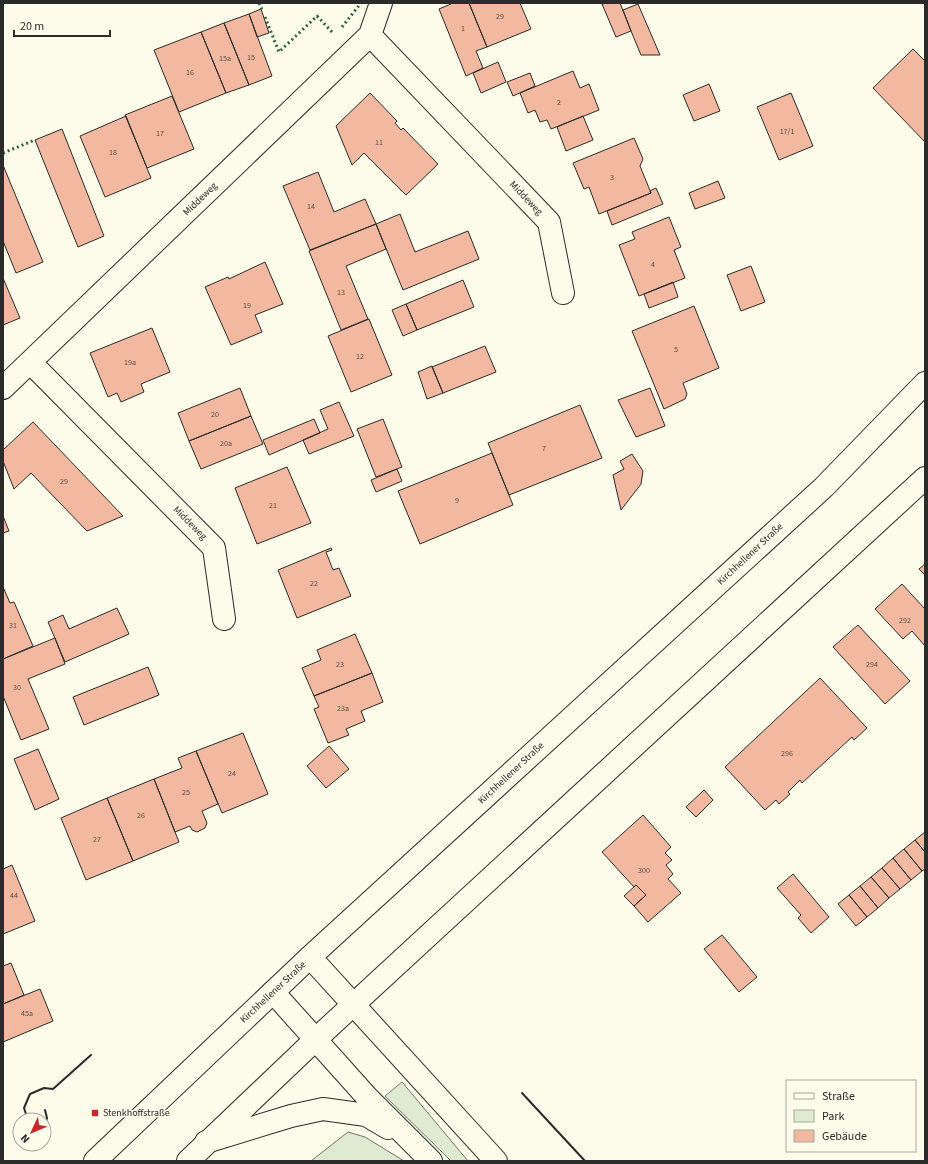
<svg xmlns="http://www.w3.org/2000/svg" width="928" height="1164" viewBox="0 0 928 1164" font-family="'Source Sans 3',sans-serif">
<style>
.green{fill:#deebd1;stroke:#74746e}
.building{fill:#f2b8a0;stroke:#2b2b2b}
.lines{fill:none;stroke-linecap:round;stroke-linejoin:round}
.minor-casing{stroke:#2b2b2b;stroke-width:24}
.major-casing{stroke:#2b2b2b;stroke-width:24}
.highway-casing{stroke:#2b2b2b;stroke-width:24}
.minor{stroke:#fdfbea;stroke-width:22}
.major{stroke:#fdfbea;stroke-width:22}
.highway{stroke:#fdfbea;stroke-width:22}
.hedge{stroke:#34623c;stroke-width:3;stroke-dasharray:2 3;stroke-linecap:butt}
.wall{stroke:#2b2b2b;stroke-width:2}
.poi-dot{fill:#c62828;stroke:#fdfbea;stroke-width:1.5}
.labels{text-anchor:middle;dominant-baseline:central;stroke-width:3;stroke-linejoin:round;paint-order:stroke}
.number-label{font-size:8px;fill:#5d4e48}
.street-label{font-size:10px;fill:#2b2b2b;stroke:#fdfbea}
.poi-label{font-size:10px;fill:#2b2b2b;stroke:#fdfbea;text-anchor:start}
</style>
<rect width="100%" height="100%" fill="#fdfbea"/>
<path class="green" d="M 402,1082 L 468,1161 L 451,1161 L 385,1096 Z
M 348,1132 L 365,1137 L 404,1161 L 311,1161 Z"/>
<path class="building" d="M 453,3 L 469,3 L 487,47 L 476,51 L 483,68 L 466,76 L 439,9 Z
M 469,3 L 520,3 L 531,29 L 487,47 Z
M 606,3 L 620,3 L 631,31 L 616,37 L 602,4 Z
M 638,4 L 660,55 L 641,55 L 631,31 L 623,10 Z
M 261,9 L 269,33 L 257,37 L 249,14 Z
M 249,14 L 272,76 L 249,85 L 224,23 Z
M 224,23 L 249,85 L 226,93 L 201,32 Z
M 201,32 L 226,93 L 179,112 L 154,50 Z
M 913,49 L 925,61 L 925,142 L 873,88 Z
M 498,62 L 506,82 L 481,93 L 473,73 Z
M 573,71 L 580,88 L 589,84 L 599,110 L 551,129 L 547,120 L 540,122 L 535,110 L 528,113 L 520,93 Z
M 530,73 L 535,86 L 513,96 L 507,82 Z
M 709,84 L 720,111 L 694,121 L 683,95 Z
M 370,93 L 397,121 L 395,123 L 401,130 L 403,128 L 438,164 L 406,195 L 364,153 L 352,165 L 336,126 Z
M 791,93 L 813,146 L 779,160 L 757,107 Z
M 172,96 L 194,149 L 147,168 L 125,115 Z
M 126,116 L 151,178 L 105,197 L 80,136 Z
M 583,116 L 593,140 L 566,151 L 557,127 Z
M 62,129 L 104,236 L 78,247 L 35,140 Z
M 634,138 L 643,159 L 640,166 L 651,193 L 599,214 L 589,187 L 584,189 L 573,163 Z
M 3,165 L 43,262 L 16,273 L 3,241 Z
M 318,172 L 334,212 L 365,199 L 376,224 L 310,250 L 283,186 Z
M 718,181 L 725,198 L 695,209 L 689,193 Z
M 656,188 L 663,204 L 612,225 L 607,211 L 651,193 L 650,191 Z
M 400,214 L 415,252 L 468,231 L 479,259 L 403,290 L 376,224 Z
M 669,217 L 681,247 L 674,250 L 685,278 L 639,296 L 619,245 L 635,239 L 632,232 Z
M 376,224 L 386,249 L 346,266 L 368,319 L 341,330 L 309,251 Z
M 265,262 L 283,304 L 255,315 L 262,332 L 231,345 L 205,287 L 228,277 L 229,279 Z
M 751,266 L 765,302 L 741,311 L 727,275 Z
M 3,278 L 20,318 L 3,325 Z
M 463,280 L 474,307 L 417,330 L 406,304 Z
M 673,282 L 678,297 L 649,308 L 644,294 Z
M 406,304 L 417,330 L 403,336 L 392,310 Z
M 694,306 L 719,368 L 683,383 L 687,394 L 685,399 L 664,409 L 632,331 Z
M 369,319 L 392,375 L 351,392 L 328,336 Z
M 152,328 L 170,372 L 141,384 L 144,392 L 121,402 L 117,393 L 108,397 L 90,353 Z
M 485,346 L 496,372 L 443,393 L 432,367 Z
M 432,366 L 443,393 L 427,399 L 418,372 Z
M 240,388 L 251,416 L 189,441 L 178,413 Z
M 650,388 L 665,426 L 636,437 L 618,400 Z
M 339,402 L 354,436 L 309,454 L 303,440 L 328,429 L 320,410 Z
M 580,405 L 602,458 L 509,495 L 488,443 Z
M 251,416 L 263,444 L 201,469 L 189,441 Z
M 314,419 L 320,433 L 269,455 L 263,440 Z
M 383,419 L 402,467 L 376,477 L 357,429 Z
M 33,422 L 123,516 L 87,531 L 31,473 L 14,489 L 3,461 L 3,450 Z
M 492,453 L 513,505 L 420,544 L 398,491 Z
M 632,454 L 643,471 L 641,484 L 621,510 L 613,475 L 624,469 L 620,461 Z
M 287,467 L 311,523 L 257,544 L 235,488 Z
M 397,469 L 402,481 L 376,492 L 371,480 Z
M 3,516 L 9,531 L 3,533 Z
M 331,548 L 332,550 L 326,552 L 333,570 L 339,568 L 351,596 L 297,618 L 278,570 Z
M 925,564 L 925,575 L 919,569 Z
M 902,584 L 925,609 L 925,646 L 912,631 L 903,639 L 875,609 Z
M 3,587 L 10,603 L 14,602 L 33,646 L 3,659 Z
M 117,608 L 129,634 L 65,662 L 48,622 L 63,615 L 69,629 Z
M 858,625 L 910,681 L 885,704 L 833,647 Z
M 355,634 L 372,673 L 314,696 L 302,668 L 321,660 L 317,650 Z
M 55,638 L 65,664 L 28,679 L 49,729 L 21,740 L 3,696 L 3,659 Z
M 148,667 L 159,695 L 84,725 L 73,697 Z
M 372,673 L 383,702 L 361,711 L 365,721 L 346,729 L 349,735 L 328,743 L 314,709 L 319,707 L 314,696 Z
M 820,678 L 867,728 L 854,740 L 852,737 L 802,783 L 800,780 L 788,792 L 790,794 L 779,804 L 776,800 L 765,810 L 725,767 Z
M 243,733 L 268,794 L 222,813 L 196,751 Z
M 329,746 L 349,769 L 326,788 L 307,766 Z
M 38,749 L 59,799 L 35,810 L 14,759 Z
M 196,751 L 218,804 L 202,811 L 207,823 L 205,828 L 197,832 L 192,830 L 190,826 L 175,832 L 154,779 L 182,768 L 178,758 Z
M 154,779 L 179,842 L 133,861 L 107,798 Z
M 704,790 L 713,800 L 696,817 L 686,807 Z
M 107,798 L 133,861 L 86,880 L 61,818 Z
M 643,815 L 671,847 L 665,853 L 672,860 L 666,865 L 673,874 L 668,879 L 681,893 L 648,922 L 634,906 L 646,895 L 636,885 L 634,887 L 602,852 Z
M 925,832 L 925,852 L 915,840 Z
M 915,840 L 925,852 L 925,869 L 922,871 L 904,849 Z
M 904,849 L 922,871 L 911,880 L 893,858 Z
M 893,858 L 911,880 L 900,889 L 882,868 Z
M 12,865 L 35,921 L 3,934 L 3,869 Z
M 882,868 L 900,889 L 889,898 L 871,877 Z
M 793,874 L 829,917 L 811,933 L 798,918 L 801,915 L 777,888 Z
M 871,877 L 889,898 L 878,908 L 860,886 Z
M 636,885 L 646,895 L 634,906 L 624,896 Z
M 860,886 L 878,908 L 867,917 L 849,895 Z
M 849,895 L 867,917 L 856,926 L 838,904 Z
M 722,935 L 757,977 L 739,992 L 704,949 Z
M 11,963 L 24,995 L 3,1004 L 3,966 Z
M 40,989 L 53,1021 L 3,1042 L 3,1004 Z"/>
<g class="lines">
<g class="minor-casing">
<path id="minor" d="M 370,35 L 549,222 L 563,293
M 30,362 L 214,548 L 224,619
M 3,388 L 370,35 L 381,3"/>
</g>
<g class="major-casing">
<path id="major" d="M 95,1161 L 310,957 L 824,487 L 925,383
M 188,1161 L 316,1039 L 925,478"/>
</g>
<g class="highway-casing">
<path id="highway" d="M 310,957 L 496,1161
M 273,992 L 367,1097 L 431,1161
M 206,1142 L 291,1116 L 323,1109 L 366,1115 L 388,1128"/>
</g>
<use href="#minor" class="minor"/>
<use href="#major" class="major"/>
<use href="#highway" class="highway"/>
<path class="hedge" d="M 259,3 L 262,10
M 265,17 L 279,52 L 317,16 L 333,33
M 342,27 L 361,3
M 3,153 L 35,140"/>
<path class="wall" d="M 522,1093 L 585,1161
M 27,1117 L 24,1108 L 30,1094 L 44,1088 L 53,1089 L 91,1055
M 44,1128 L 47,1118 L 45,1110
M 19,1134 L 20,1134"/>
</g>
<rect class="poi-dot" x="91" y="1109" width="8" height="8" rx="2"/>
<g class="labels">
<g class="number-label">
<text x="500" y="16">29</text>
<text x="463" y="28">1</text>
<text x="251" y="57">15</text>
<text x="225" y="58">15a</text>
<text x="190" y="72">16</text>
<text x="559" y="102">2</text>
<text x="787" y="131">17/1</text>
<text x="160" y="133">17</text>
<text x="379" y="142">11</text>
<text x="113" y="152">18</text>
<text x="612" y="177">3</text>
<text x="311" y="206">14</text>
<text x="653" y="264">4</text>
<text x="341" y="292">13</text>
<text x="247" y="305">19</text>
<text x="676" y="349">5</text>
<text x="360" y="356">12</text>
<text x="130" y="362">19a</text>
<text x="215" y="414">20</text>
<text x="226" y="443">20a</text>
<text x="544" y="448">7</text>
<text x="64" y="481">29</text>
<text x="457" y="500">9</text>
<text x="273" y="505">21</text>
<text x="314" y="583">22</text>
<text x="905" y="620">292</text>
<text x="13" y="625">31</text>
<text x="340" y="664">23</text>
<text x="872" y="664">294</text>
<text x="17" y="687">30</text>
<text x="343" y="708">23a</text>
<text x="787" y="753">296</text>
<text x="232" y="773">24</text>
<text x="186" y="792">25</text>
<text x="141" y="815">26</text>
<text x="97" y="839">27</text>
<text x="644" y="870">300</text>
<text x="14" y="895">44</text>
<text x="27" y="1013">45a</text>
</g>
<g class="street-label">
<text transform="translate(526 198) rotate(46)">Middeweg</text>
<text transform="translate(200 199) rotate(-44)">Middeweg</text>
<text transform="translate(190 523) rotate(45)">Middeweg</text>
<text transform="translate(750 554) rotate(-43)">Kirchhellener Straße</text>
<text transform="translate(511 773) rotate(-43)">Kirchhellener Straße</text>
<text transform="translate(273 992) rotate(-43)">Kirchhellener Straße</text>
</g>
<g class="poi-label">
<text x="103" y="1113">Stenkhoffstraße</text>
</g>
</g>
<rect width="928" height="1164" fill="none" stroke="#2b2b2b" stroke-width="8"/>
<rect x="786" y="1080" width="130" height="72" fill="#fdfbea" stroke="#a9a89e"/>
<rect x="794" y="1093" width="20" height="6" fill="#fdfbea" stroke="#a9a89e"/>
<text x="822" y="1100" font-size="12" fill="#2b2b2b">Straße</text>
<rect x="794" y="1110" width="20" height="12" fill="#deebd1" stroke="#a9a89e"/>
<text x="822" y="1120" font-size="12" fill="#2b2b2b">Park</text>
<rect x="794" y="1130" width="20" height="12" fill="#f2b8a0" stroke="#a9a89e"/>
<text x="822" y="1140" font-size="12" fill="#2b2b2b">Gebäude</text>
<g transform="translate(32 1132) rotate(226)"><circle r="19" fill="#fdfbea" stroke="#a9a89e"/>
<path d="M0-3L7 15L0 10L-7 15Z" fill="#c62828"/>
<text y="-6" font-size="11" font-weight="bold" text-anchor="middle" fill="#2b2b2b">N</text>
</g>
<path d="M14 30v6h96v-6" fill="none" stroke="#2b2b2b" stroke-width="2"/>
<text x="20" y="30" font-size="12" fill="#2b2b2b" stroke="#fdfbea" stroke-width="3" paint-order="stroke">20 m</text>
</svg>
